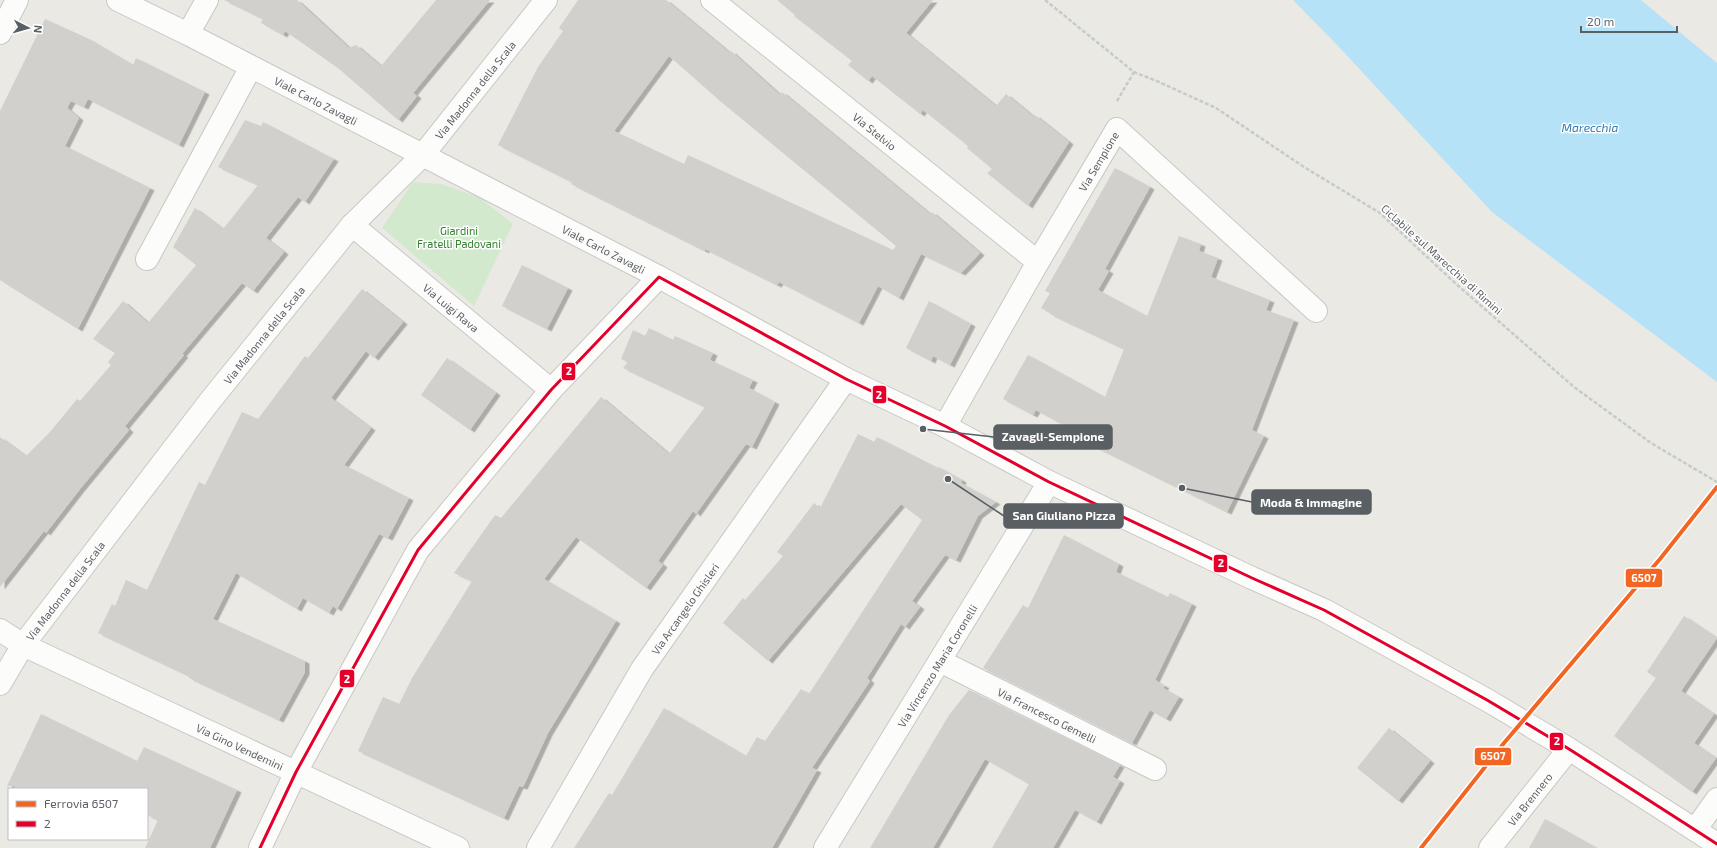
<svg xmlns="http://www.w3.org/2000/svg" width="1717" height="848" viewBox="0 0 1717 848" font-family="'Exo 2',sans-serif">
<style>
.green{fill:#d3e9cd}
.water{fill:#b6e2f7}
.building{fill:#d1d0cd;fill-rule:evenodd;filter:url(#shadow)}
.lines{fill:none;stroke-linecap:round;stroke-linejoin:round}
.street-casing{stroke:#c7c8c7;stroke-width:24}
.path{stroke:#c5ccc8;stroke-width:2.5;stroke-dasharray:4 2;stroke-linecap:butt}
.street{stroke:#fcfcfb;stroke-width:22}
.bus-1-casing{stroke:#fff;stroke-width:6}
.bus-1{stroke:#e4002b;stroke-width:3}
.rail-1-casing{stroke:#fff;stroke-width:7}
.rail-1{stroke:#f26522;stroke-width:4}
.labels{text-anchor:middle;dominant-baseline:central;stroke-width:3;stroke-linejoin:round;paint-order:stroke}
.street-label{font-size:11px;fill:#5a5f64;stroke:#fff}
.park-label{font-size:11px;fill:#30822b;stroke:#fff}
.water-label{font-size:12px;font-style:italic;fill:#327cb2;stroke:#fff}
.leader{fill:none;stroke:#5a5f64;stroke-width:1.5}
.callout-dot{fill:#5a5f64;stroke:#fff;stroke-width:1.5}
.callout{fill:#5a5f64;stroke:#5a5f64;stroke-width:1.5}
.callout-label{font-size:12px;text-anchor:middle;font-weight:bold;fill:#fff}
.line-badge{stroke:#fff;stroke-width:1.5}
.badge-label{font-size:11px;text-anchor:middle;font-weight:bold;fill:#fff}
</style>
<defs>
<filter id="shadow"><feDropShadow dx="4.5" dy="2.5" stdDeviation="0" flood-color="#0004"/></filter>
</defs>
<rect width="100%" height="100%" fill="#ebe9e4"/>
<path class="green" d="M 413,182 L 441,184 L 479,197 L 513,224 L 474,306 L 382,228 Z"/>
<path class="water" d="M 1293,0 L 1641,0 L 1717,63 L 1717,382 L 1492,212 L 1339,47 Z"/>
<path class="building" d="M 224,0 L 297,0 L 349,48 L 356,45 L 381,66 L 436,0 L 490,0 L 413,93 L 417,96 L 398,120 L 338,68 L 285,31 L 283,35 L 261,23 L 263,19 Z
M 578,0 L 666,0 L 730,53 L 731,51 L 780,95 L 782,92 L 930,214 L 932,212 L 980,253 L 961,273 L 921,254 L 899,298 L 878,286 L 859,323 L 779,282 L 777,285 L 705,249 L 705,251 L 571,184 L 572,182 L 498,145 L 538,67 L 563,31 L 559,28 ZM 669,56 L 720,101 L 896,246 L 893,250 L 688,155 L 684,164 L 614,131 Z
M 777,0 L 933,0 L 906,33 L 996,106 L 1006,94 L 1034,117 L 1035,115 L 1069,142 L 1028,206 L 987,173 L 992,169 L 967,148 L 968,146 L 923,110 L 920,114 L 872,76 L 868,81 L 848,65 L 852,61 L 794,16 L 795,15 Z
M 45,19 L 89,39 L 133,65 L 136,58 L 205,92 L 179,145 L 88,99 L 84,107 L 71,101 L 67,108 L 79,118 L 65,146 L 150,188 L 78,329 L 0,280 L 0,111 Z
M 245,120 L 261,126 L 263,122 L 334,159 L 305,202 L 298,197 L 266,238 L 284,252 L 253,291 L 242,283 L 182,354 L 184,355 L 125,426 L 129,430 L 80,489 L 46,533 L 44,531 L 0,587 L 0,437 L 26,456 L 50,432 L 77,399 L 80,401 L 111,365 L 108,362 L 115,353 L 93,339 L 123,301 L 148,323 L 196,265 L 173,247 L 195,208 L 223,229 L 258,185 L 218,167 Z
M 1115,168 L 1150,187 L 1105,269 L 1109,271 L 1098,290 L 1147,316 L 1179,236 L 1201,244 L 1199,251 L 1218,258 L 1211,277 L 1270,300 L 1266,310 L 1294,320 L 1252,430 L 1264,436 L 1227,512 L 1087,443 L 1089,439 L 1036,410 L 1033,415 L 1003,399 L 1028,355 L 1105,397 L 1124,349 L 1050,314 L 1051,313 L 1041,308 L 1050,293 L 1045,291 Z
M 522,265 L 568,288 L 547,329 L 502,306 Z
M 362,289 L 403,322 L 374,358 L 366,351 L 331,398 L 371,428 L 344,465 L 409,498 L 388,538 L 379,534 L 337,609 L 333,606 L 329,613 L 303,598 L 297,609 L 236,573 L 213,619 L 305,661 L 305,672 L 279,720 L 189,678 L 189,676 L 98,633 L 112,604 L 115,606 L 126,580 L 147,590 L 199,482 L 205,485 L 242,412 L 258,419 L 305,356 L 308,358 Z
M 929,301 L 971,324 L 950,365 L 933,356 L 931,361 L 906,348 Z
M 649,328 L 673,340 L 675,336 L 713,353 L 710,360 L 753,380 L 749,388 L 775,402 L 752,447 L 746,444 L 696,514 L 693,511 L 658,561 L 663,565 L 646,588 L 576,537 L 544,579 L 616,621 L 548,733 L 523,787 L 519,786 L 504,818 L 358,751 L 383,697 L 399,704 L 412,678 L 472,581 L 454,573 L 495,515 L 501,518 L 601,397 L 669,454 L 705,407 L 623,368 L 628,362 L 621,359 L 633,330 L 645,336 Z
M 447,358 L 496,393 L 470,430 L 421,395 Z
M 858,434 L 874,442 L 877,437 L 938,468 L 939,467 L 962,480 L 961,483 L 996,502 L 978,516 L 956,560 L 945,555 L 912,601 L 920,607 L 905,627 L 901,624 L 867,678 L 870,681 L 812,768 L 817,770 L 772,848 L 574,848 L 609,793 L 612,795 L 664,708 L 746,756 L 757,737 L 765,741 L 801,689 L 809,694 L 922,520 L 901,504 L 768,661 L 723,623 L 743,598 L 745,600 L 783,556 L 777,552 L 814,503 L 820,508 Z
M 1064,535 L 1119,564 L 1116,572 L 1168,597 L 1170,593 L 1192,604 L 1155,680 L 1165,686 L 1163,688 L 1179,697 L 1166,719 L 1150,710 L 1132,743 L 983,668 L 1023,605 L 1028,608 Z
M 1684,616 L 1717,638 L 1681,691 L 1714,714 L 1694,743 L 1716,758 L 1692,792 L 1614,736 L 1656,678 L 1647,672 Z
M 969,690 L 1120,765 L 1113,777 L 1120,781 L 1097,822 L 1075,810 L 1053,848 L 992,848 L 1029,784 L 985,759 L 933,848 L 870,848 L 949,715 Z
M 41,714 L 137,761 L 144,747 L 237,790 L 210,848 L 145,848 L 158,820 L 147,815 L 147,789 L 13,789 L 15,786 L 7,786 Z
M 1389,728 L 1430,761 L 1398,801 L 1357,768 Z
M 1545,819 L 1597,848 L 1529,848 Z"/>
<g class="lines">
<g class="street-casing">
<g id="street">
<path id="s1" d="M 118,0 L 188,34 L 659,277 L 846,379 L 945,426 L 1049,482 L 1252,578 L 1324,610 L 1487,700 L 1569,749 L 1717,844"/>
<path id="s2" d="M 712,0 L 1038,262"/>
<path d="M 0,33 L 17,0"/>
<path d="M 188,34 L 207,0"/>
<path id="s3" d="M 352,225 L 551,390"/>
<path d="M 147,259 L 251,67"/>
<path id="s4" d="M 945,426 L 1038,262 L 1117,129 L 1316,311"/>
<path id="s5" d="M 0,630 L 23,645 L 458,848"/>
<path id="s6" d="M 940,661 L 1155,769"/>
<path id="s7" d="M 0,684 L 23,645 L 210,401 L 352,225 L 422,156 L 546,0"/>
<path d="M 1695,830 L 1717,799"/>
<path d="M 260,848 L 296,772 L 418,550 L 551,390 L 659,277"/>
<path id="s8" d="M 538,848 L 642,669 L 846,379"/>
<path id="s9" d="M 825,848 L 1049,482"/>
<path id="s10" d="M 1490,848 L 1569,749"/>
</g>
</g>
<path class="path" d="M 1045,0 L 1134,72 L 1159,82 L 1216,108 L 1304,167 L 1380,213 L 1455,283 L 1574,387 L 1651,443 L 1717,482
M 1117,101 L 1134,72"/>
<use href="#street" class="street"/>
<g class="bus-1-casing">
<path id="bus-1" d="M 260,848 L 296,772 L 418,550 L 551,390 L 659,277 L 846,379 L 945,426 L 1049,482 L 1252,578 L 1324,610 L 1487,700 L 1569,749 L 1717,844"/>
</g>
<use href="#bus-1" class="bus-1"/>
<g class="rail-1-casing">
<path id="rail-1" d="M 1421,848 L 1504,743 L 1660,559 L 1717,487"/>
</g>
<use href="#rail-1" class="rail-1"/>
</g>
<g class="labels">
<g class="street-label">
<text stroke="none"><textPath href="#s7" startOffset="762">Via Madonna della Scala</textPath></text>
<text stroke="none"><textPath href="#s1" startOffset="222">Viale Carlo Zavagli</textPath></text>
<text stroke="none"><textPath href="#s2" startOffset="209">Via Stelvio</textPath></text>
<text stroke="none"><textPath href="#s4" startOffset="306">Via Sempione</textPath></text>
<text stroke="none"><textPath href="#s1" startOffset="546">Viale Carlo Zavagli</textPath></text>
<text transform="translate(1442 259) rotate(42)">Ciclabile sul Marecchia di Rimini</text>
<text stroke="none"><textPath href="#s3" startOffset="129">Via Luigi Rava</textPath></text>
<text stroke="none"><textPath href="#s7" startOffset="438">Via Madonna della Scala</textPath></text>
<text stroke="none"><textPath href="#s7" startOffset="114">Via Madonna della Scala</textPath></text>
<text stroke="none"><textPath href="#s8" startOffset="281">Via Arcangelo Ghisleri</textPath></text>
<text stroke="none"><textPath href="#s9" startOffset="214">Via Vincenzo Maria Coronelli</textPath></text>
<text stroke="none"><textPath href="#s6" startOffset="120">Via Francesco Gemelli</textPath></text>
<text stroke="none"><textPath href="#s5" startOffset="267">Via Gino Vendemini</textPath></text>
<text stroke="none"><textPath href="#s10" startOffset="63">Via Brennero</textPath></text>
</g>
<g class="park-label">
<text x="459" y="230">Giardini<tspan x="459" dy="13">Fratelli Padovani</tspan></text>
</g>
<g class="water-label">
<text x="1590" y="127">Marecchia</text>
</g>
</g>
<path class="leader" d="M923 429L994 437M1182 488L1252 502M948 479L1004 516"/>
<g class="callout-dot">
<circle cx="923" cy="429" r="4"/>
<circle cx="1182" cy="488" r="4"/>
<circle cx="948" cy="479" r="4"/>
</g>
<g class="callout">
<rect x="994" y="425" width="118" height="24" rx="4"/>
<rect x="1252" y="490" width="119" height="24" rx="4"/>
<rect x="1004" y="504" width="119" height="24" rx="4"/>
</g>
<g class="callout-label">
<text x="1053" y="441">Zavagli-Sempione</text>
<text x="1311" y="507">Moda &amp; Immagine</text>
<text x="1064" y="520">San Giuliano Pizza</text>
</g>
<g class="line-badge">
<rect x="561" y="362" width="15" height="19" rx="4" fill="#e4002b"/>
<rect x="872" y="385" width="15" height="19" rx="4" fill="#e4002b"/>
<rect x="1213" y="554" width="15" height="19" rx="4" fill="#e4002b"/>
<rect x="1625" y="568" width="38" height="20" rx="4" fill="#f26522"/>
<rect x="339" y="669" width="16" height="19" rx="4" fill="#e4002b"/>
<rect x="1549" y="732" width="15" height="19" rx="4" fill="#e4002b"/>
<rect x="1474" y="747" width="38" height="19" rx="4" fill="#f26522"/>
</g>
<g class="badge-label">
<text x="569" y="375">2</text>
<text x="879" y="399">2</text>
<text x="1221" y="567">2</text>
<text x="1644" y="582">6507</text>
<text x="347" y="683">2</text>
<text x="1557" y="745">2</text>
<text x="1493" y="760">6507</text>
</g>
<rect x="8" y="788" width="140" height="52" fill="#ffffff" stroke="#bdbfc1"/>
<rect x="16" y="801" width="20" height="6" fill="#f26522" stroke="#bdbfc1"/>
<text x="44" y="808" font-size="12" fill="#5a5f64">Ferrovia 6507</text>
<rect x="16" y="821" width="20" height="6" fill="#e4002b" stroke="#bdbfc1"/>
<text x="44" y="828" font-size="12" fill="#5a5f64">2</text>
<g transform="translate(28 28) rotate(96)" stroke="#ffffff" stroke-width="3" paint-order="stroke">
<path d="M0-3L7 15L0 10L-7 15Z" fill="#5a5f64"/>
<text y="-6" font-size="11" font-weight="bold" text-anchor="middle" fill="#5a5f64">N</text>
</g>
<path d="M1581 26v6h96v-6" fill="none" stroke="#5a5f64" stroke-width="2"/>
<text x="1587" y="26" font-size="12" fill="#5a5f64" stroke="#ffffff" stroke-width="3" paint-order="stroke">20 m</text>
</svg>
